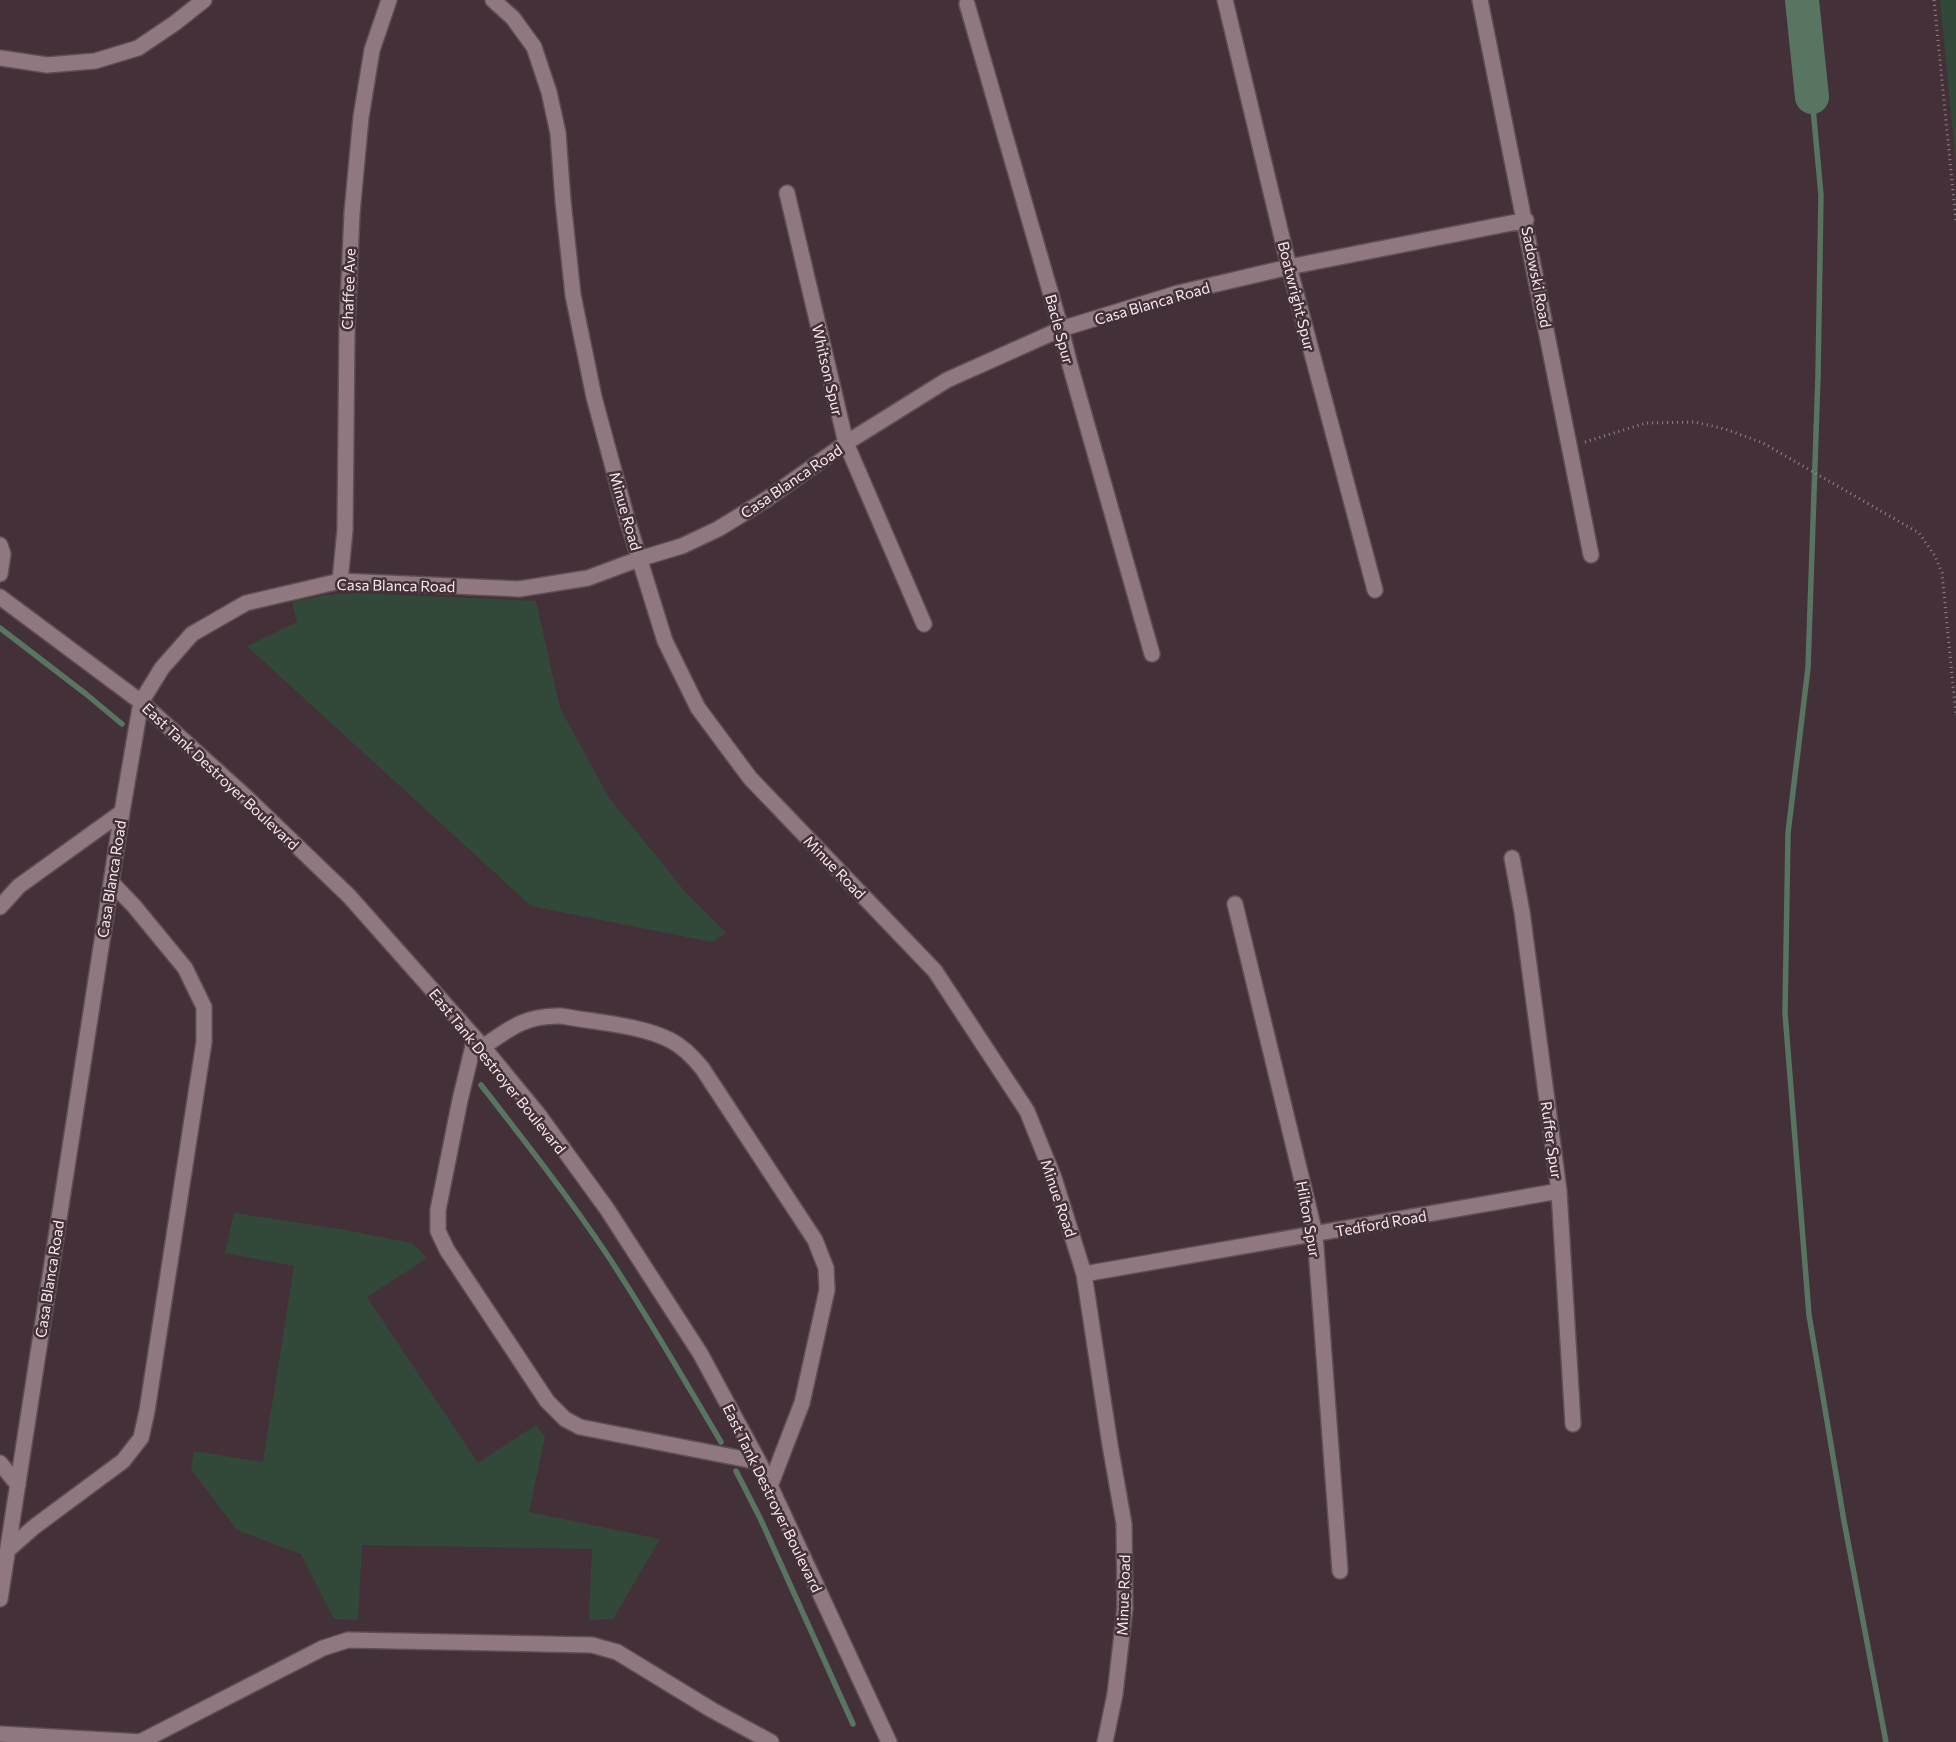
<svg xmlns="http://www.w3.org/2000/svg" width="1956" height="1742" viewBox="0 0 1956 1742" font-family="Commissioner,sans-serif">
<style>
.green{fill:#32493a}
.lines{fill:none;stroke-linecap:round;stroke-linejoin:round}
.stream{stroke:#587562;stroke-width:5.5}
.river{stroke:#587562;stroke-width:34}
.minor-casing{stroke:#5f4e55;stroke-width:18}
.path{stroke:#94848a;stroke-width:3;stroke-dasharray:1 4;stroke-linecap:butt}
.minor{stroke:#907881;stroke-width:15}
.labels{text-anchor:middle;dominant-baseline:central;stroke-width:5;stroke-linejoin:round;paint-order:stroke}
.street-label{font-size:15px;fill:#f6e9ed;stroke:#443038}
</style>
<rect width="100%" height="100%" fill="#443038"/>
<path class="green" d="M 1940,0 L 1956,0 L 1956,164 Z
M 358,593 L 536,601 L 560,708 L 609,798 L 687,894 L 726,933 L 712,942 L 531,906 L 247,646 L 297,622 L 292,602 L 326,595 Z
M 234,1213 L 340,1229 L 412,1243 L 427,1258 L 367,1297 L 478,1463 L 536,1425 L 545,1437 L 529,1512 L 660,1539 L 613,1619 L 589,1620 L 592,1549 L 362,1545 L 358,1620 L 334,1619 L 301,1554 L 237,1530 L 191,1469 L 194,1451 L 263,1462 L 294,1266 L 225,1253 Z"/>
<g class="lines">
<path class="stream" d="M 1812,97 L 1821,195 L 1818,376 L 1808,668 L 1788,833 L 1785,1013 L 1809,1315 L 1844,1521 L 1886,1742
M 0,628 L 86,694 L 122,724
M 481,1085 C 524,1140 567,1195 606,1253 C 647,1315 683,1378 721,1442
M 736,1471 L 761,1520 L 853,1724"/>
<path class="river" d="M 1802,0 L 1812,97"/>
<g class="minor-casing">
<path id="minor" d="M 493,0 L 513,18 L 534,47 L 549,92 L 558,133 L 563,201 L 573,295 L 594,397 L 627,519 L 665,641 L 698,708 L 750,778 L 935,971 L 1027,1111 L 1054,1178 L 1084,1274 L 1110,1445 L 1124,1524 L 1125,1608 L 1115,1694 L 1105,1742
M 1225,0 L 1289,267 L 1375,590
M 1480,0 L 1591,555
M 967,4 L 1061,329 L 1070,365 L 1152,654
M 0,58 L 47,65 L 95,61 L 138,48 L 175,23 L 204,0
M 787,193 L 846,443 L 924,624
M 0,545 L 3,554 L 0,574
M 340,581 L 345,530 L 347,328 L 352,213 L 361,117 L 372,50 L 389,0
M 0,597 L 141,702 L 245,796 L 349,896 L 483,1047 L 538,1114 L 607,1209 L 700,1353 L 759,1462 L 889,1742
M 1512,858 L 1522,912 L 1559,1191 L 1573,1424
M 1235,904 L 1315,1234 L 1340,1571
M 0,907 L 19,886 L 122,812
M 475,1038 L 460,1100 L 438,1210 L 438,1231 L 447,1250 L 547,1401 L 565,1419 L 580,1427 L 759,1462
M 483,1047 C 510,1028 526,1015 561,1016 C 594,1022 640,1025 670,1040 C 682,1046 693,1057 702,1068 L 815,1240 L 826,1268 L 827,1290 L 802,1403 L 770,1486
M 1084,1274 L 1559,1191
M 0,1463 L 18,1485
M 8,1550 L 34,1527 L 123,1461 L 141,1438 L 147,1411 L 204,1042 L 204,1007 L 185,968 L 134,906 L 111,882
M 0,1599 L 122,812 L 141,702 L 162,668 L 192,634 L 246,603 L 340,581 L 519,589 L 588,578 L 639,559 L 682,546 L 718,529 L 767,499 L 846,443 L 947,380 L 1061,329 L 1178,293 L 1289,267 L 1526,220
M 0,1734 L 142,1742
M 140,1742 L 323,1648 L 348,1640 L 592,1645 L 617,1652 L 712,1710 L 771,1742"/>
</g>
<path class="path" d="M 1934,0 L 1956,222
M 1585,442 L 1646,423 L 1695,422 L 1725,429 L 1763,443 L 1919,533 L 1935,556 L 1942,573 L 1956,716"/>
<use href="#minor" class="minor"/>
</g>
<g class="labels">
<g class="street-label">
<text transform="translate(1537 277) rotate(79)">Sadowski Road</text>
<text transform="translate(348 289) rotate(-88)">Chaffee Ave</text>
<text transform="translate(1297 296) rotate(76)">Boatwright Spur</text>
<text transform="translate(1152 303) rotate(-16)">Casa Blanca Road</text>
<text transform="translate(1060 329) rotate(75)">Bacle Spur</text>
<text transform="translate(828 370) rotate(77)">Whitson Spur</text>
<text transform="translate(791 481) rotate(-34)">Casa Blanca Road</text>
<text transform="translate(626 511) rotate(74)">Minue Road</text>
<text transform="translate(396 585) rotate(1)">Casa Blanca Road</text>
<text transform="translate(221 776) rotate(43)">East Tank Destroyer Boulevard</text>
<text transform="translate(835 867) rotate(46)">Minue Road</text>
<text transform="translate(111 879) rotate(-81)">Casa Blanca Road</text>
<text transform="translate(498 1071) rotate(51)">East Tank Destroyer Boulevard</text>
<text transform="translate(1552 1140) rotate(82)">Ruffer Spur</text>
<text transform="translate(1059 1198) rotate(71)">Minue Road</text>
<text transform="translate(1309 1219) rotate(80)">Hilton Spur</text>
<text transform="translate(1381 1223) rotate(-10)">Tedford Road</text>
<text transform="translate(49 1279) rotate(-81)">Casa Blanca Road</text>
<text transform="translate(773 1498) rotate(64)">East Tank Destroyer Boulevard</text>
<text transform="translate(1123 1595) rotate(-88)">Minue Road</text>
</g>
</g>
</svg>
